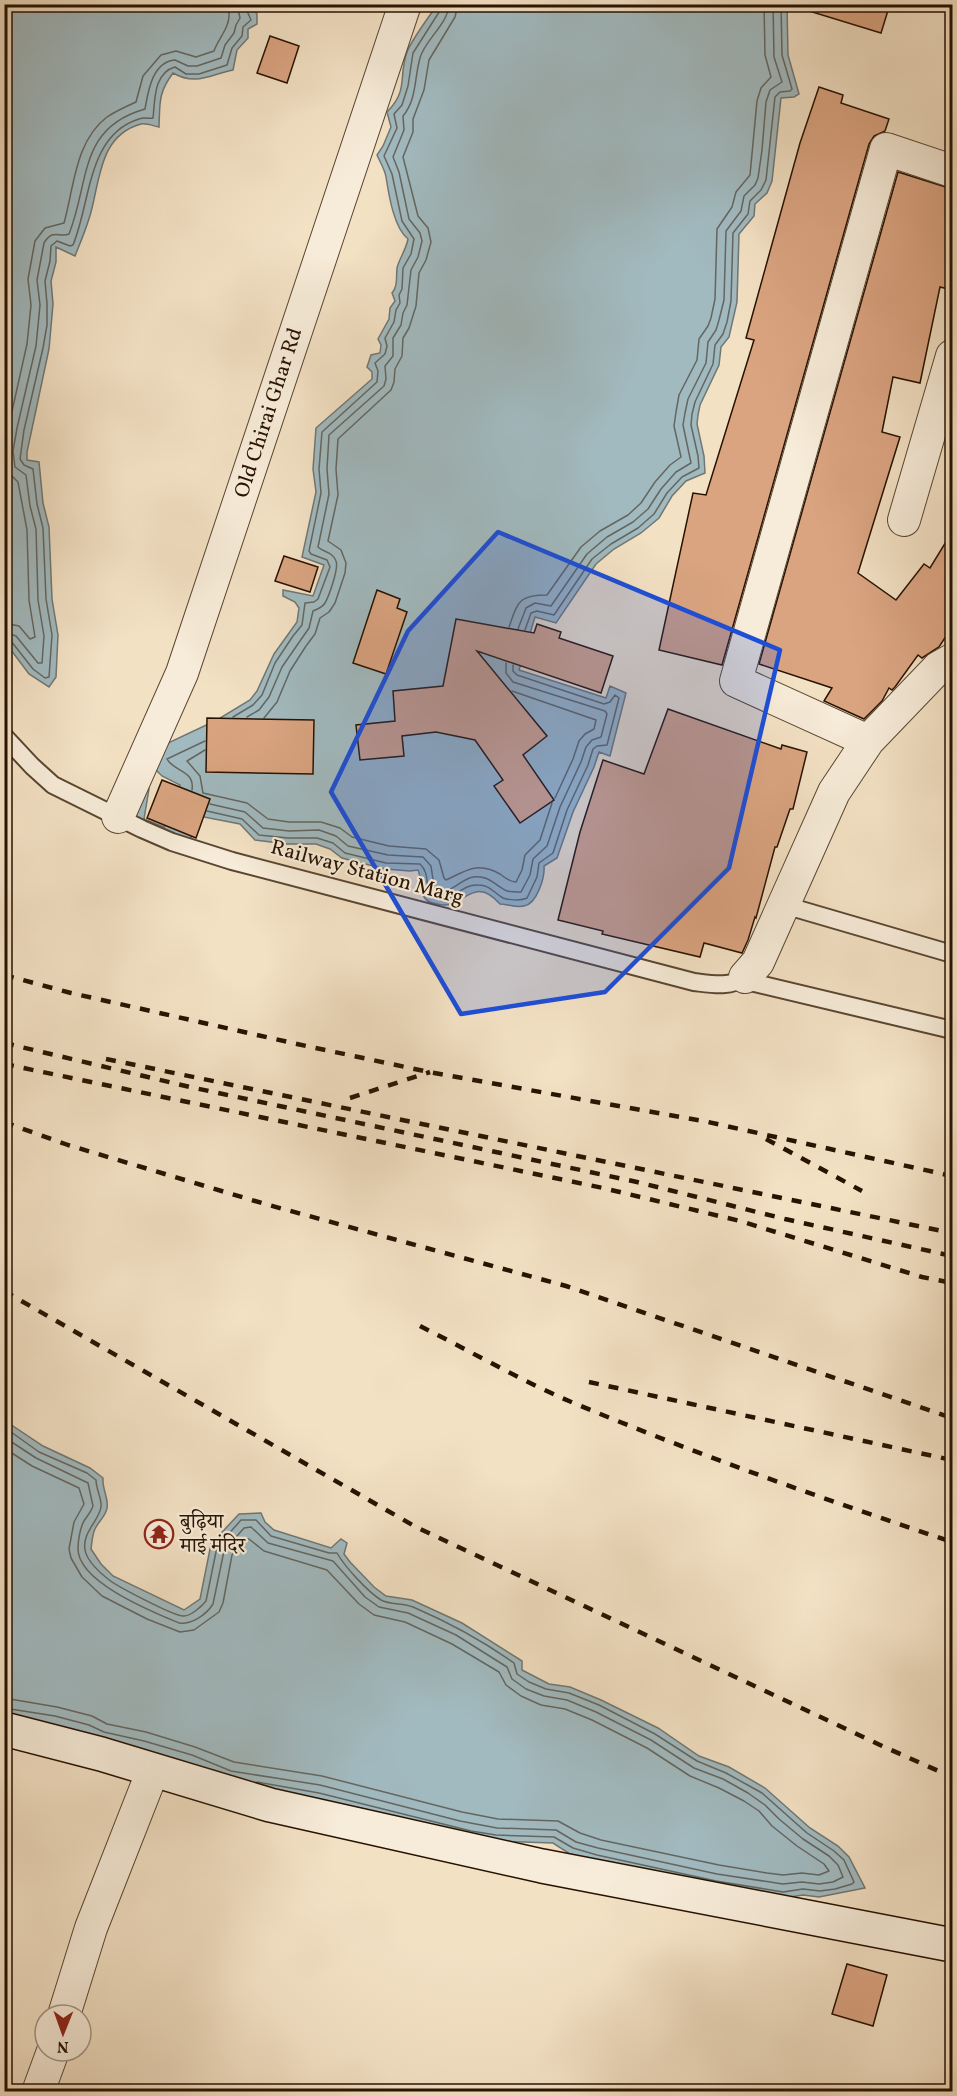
<svg xmlns="http://www.w3.org/2000/svg" width="957" height="2096" viewBox="0 0 957 2096" font-family="Vollkorn,'Noto Serif Devanagari',serif">
<style>
.water{fill:#a1bac0;stroke:#707773;stroke-width:1.5}
.lines{fill:none;stroke-linecap:round;stroke-linejoin:round}
.shore{stroke:#646660;stroke-width:1.5}
.building{fill:#daa481;stroke:#271200;stroke-width:1.5}
.lane-casing{stroke:#5a4631;stroke-width:20}
.street-casing{stroke:#5a4631;stroke-width:34}
.secondary-casing{stroke:#271200;stroke-width:36}
.lane{stroke:#f7ecd9;stroke-width:16}
.street{stroke:#f7ecd9;stroke-width:32}
.secondary{stroke:#f7ecd9;stroke-width:33}
.rail{stroke:#271200;stroke-width:4.5;stroke-dasharray:10 10;stroke-linecap:butt}
.marked{fill:#1d4ed8;fill-opacity:0.2;stroke:#1d4ed8;stroke-width:4.5;stroke-linejoin:round}
.labels{text-anchor:middle;dominant-baseline:central;stroke-width:4.5;stroke-linejoin:round;paint-order:stroke}
.street-label{font-size:21px;fill:#271200;stroke:#f7ecd9}
.poi-label{font-size:21px;fill:#271200;stroke:#f7ecd9;text-anchor:start}
</style>
<rect width="100%" height="100%" fill="#f3e1c4"/>
<filter id="stains"><feTurbulence type="fractalNoise" baseFrequency=".00333" numOctaves="4"/><feColorMatrix values="0 0 0 0 .2 0 0 0 0 .09 0 0 0 0 .02 0 0 0 .5 -.17"/></filter>
<radialGradient id="worn" r=".72"><stop offset=".6" stop-color="#630" stop-opacity="0"/><stop offset="1" stop-color="#630" stop-opacity=".3"/></radialGradient>
<path class="water" d="M 176,5 L 187,7 L 196,4 L 250,5 L 257,14 L 257,24 L 248,29 L 248,38 L 237,50 L 233,70 C 209,75 196,86 173,73 C 158,93 160,103 159,127 C 154,126 146,123 141,124 C 100,135 100,179 91,212 C 87,227 81,241 75,256 L 56,247 L 56,262 L 51,281 L 53,304 L 49,349 L 27,452 L 27,460 L 39,462 L 43,503 L 49,527 L 52,599 L 58,635 L 56,677 L 49,687 L 29,674 L 5,642 L 5,5 Z
M 437,5 L 787,5 L 788,55 L 799,94 L 794,97 L 781,98 L 772,181 L 767,193 L 755,204 L 754,216 L 739,234 L 737,302 L 729,337 L 721,347 L 719,365 L 700,405 L 698,415 L 697,424 L 704,456 L 705,473 L 686,481 L 672,496 L 659,518 L 641,533 L 614,549 L 596,564 L 556,623 L 535,617 L 519,670 L 606,698 L 610,686 L 626,693 L 610,756 L 599,752 L 594,767 L 573,812 L 557,858 L 544,866 C 545,877 537,904 524,906 C 517,908 507,904 500,904 C 472,872 463,912 437,904 C 432,903 427,902 424,897 C 419,889 422,879 418,870 L 410,871 L 385,869 L 342,858 L 330,849 L 316,844 L 287,844 L 255,840 L 240,824 L 199,816 L 194,823 L 190,843 L 133,822 L 148,780 L 149,789 L 144,819 L 164,827 L 180,785 L 162,776 L 155,769 L 168,743 L 217,720 L 250,700 L 257,691 L 274,654 L 297,622 L 299,608 L 295,602 L 283,596 L 283,590 L 313,596 L 324,565 L 302,557 L 316,492 L 313,469 L 316,428 L 372,379 L 372,372 L 367,367 L 371,355 L 380,353 L 381,345 L 378,339 L 389,319 L 390,308 L 395,301 L 392,293 C 398,286 396,278 397,268 C 399,259 406,250 408,239 C 394,228 389,196 386,177 C 385,170 380,162 377,155 L 383,146 L 391,127 L 387,112 C 409,90 398,77 407,52 C 412,39 429,17 437,5 Z
M 4,1420 L 43,1446 L 90,1468 L 103,1478 C 102,1490 109,1498 107,1508 C 106,1516 98,1522 95,1529 C 92,1535 92,1543 91,1549 L 101,1564 L 113,1576 L 184,1610 L 200,1599 L 211,1544 L 239,1514 L 261,1513 L 265,1522 L 274,1530 L 331,1548 L 341,1539 L 347,1543 L 344,1554 L 350,1562 L 374,1587 L 386,1596 L 412,1600 L 462,1623 L 522,1661 L 522,1670 L 549,1684 L 570,1687 L 601,1700 L 658,1728 L 699,1756 L 729,1767 L 765,1788 L 810,1828 L 838,1846 L 849,1857 L 865,1888 L 819,1897 L 803,1895 L 783,1898 L 595,1861 L 570,1854 L 553,1843 L 495,1841 L 317,1799 L 288,1795 L 5,1720 Z"/>
<g class="lines">
<path class="shore" d="M 4,447 L 27,344 L 31,305 L 28,279 L 35,241 L 45,228 L 64,223 C 74,188 75,141 107,117 C 116,111 127,106 136,102 L 143,76 L 161,55 L 176,51 L 196,57 L 214,51 C 218,39 230,27 229,14 C 229,11 228,8 228,4
M 4,464 L 9,473 L 18,482 L 27,530 L 29,600 L 35,637 L 30,639 L 19,626 L 4,623
M 509,627 C 518,602 518,595 547,595 L 581,547 L 600,531 L 628,515 L 641,503 L 655,482 L 670,465 L 681,457 L 674,426 L 676,412 L 679,395 L 697,360 L 699,339 L 708,326 L 711,318 L 715,299 L 717,229 L 732,207 L 736,192 L 750,175 L 757,101 L 761,88 L 771,77 L 765,55 L 764,4
M 518,629 L 526,608 L 535,603 L 551,606 L 587,554 L 607,537 L 633,522 L 648,509 L 661,489 L 676,472 L 691,463 L 683,425 L 685,413 L 688,399 L 706,363 L 708,342 L 716,330 L 719,320 L 724,300 L 726,231 L 741,211 L 744,196 L 755,185 L 758,178 L 762,150 L 766,102 L 770,90 L 782,82 L 774,57 L 773,4
M 525,630 L 531,613 L 537,611 L 554,615 L 592,559 L 611,544 L 638,528 L 654,514 L 667,493 L 682,477 L 699,468 L 698,456 L 691,425 L 692,414 L 695,402 L 713,364 L 715,345 L 723,334 L 727,322 L 731,301 L 733,233 L 748,214 L 750,201 L 761,190 L 766,180 L 775,97 L 780,92 L 790,91 L 792,89 L 782,55 L 781,4
M 4,632 L 16,636 L 38,663 L 42,663 L 44,636 L 38,600 L 36,529 L 30,506 L 26,475 L 15,467 L 13,451 L 17,428 L 36,346 L 40,305 L 37,280 L 44,243 C 53,228 59,238 69,234 C 90,181 78,128 145,109 C 148,92 152,62 175,60 L 188,66 L 197,66 L 221,58 L 225,45 L 234,33 L 236,25 L 240,18 L 237,4
M 4,639 L 11,641 L 33,669 L 45,678 L 49,677 L 52,635 L 46,599 L 43,528 L 37,504 L 33,469 L 24,465 L 20,459 L 24,430 L 43,348 L 47,325 L 47,304 L 45,281 L 50,261 L 51,246 L 57,241 L 70,246 L 73,245 C 91,202 87,135 139,119 C 144,117 149,119 153,118 C 155,102 153,73 175,67 L 186,74 L 199,74 L 227,65 L 232,48 L 242,36 L 243,27 L 251,20 L 244,4
M 512,691 L 596,720 L 594,729 L 585,734 L 579,741 L 573,759 L 555,798
M 233,717 L 253,705 L 262,695 L 275,663 L 293,636 L 302,625 L 305,603 L 314,602 L 318,599 L 330,567 L 327,560 L 311,554 L 309,551 L 321,493 L 319,469 L 322,432 L 377,382 L 378,371 L 375,363 L 385,354 L 387,346 L 385,338 L 394,322 L 396,310 L 400,303 L 399,295 L 402,289 L 403,268 L 411,254 L 414,239 L 402,221 L 392,174 L 384,156 L 397,128 L 394,114 L 402,105 L 408,86 L 413,53 L 441,9 L 441,4
M 247,717 L 259,710 L 269,697 L 282,667 L 309,628 L 313,611 C 317,609 322,608 325,603 C 329,596 339,568 336,561 C 333,552 323,552 318,547 L 329,494 L 327,469 L 329,435 L 384,386 L 386,379 L 385,366 L 393,356 L 393,338 L 401,325 L 403,313 L 407,305 L 411,270 L 418,257 L 422,241 L 420,233 L 409,219 L 399,172 L 393,157 L 404,130 L 403,116 C 417,99 414,79 420,58 C 425,39 448,25 449,4
M 264,718 L 277,702 L 290,671 L 306,646 L 315,634 L 320,618 L 329,612 L 335,603 L 345,573 L 346,563 L 341,550 L 328,541 L 338,495 L 336,469 L 338,439 L 391,390 L 394,382 L 395,369 L 402,356 L 403,338 L 409,328 L 416,306 L 419,273 L 426,260 L 431,242 L 428,228 L 418,216 L 403,157 L 413,132 L 413,119 L 424,90 L 429,60 L 455,17 L 458,4
M 205,750 L 187,761 L 200,776 L 203,793 L 247,803 L 268,819 L 289,822 L 321,822 L 340,828 L 352,837 L 389,846 L 426,849 L 439,860 L 444,878 L 446,880 C 466,871 477,861 500,874 C 505,878 510,882 516,882 L 522,870 L 525,855 L 540,840 L 552,803
M 192,790 C 195,770 174,772 167,759 L 205,741
M 210,804 L 245,812 L 263,828 L 289,831 L 319,830 L 336,836 L 348,846 L 388,855 L 423,857 L 431,866 L 434,886 L 439,891 C 451,894 461,879 473,877 C 490,875 494,885 507,891 C 511,892 518,892 521,892 L 530,875 L 533,859 L 547,846 L 560,807 L 581,762 L 586,747 L 592,740 L 601,737 L 607,714 L 605,711 L 513,682 L 506,673 L 506,663
M 207,811 L 242,819 L 259,835 L 288,838 L 317,838 L 333,843 L 345,853 L 386,863 L 420,864 C 429,872 426,884 429,894 C 451,910 457,884 478,885 C 490,885 493,892 503,898 C 508,900 521,901 527,898 L 537,877 L 539,863 L 553,853 L 567,810 L 588,765 L 593,749 L 597,746 L 607,745 L 619,698 L 615,695 L 610,702 L 604,704 L 517,675 L 513,671 L 513,665
M 4,1427 L 39,1452 L 87,1473 L 96,1480 C 96,1489 102,1499 101,1507 C 99,1521 82,1532 85,1550 C 87,1561 100,1573 108,1579 C 116,1586 174,1616 183,1616 C 190,1617 202,1606 206,1601 L 217,1547 L 241,1520 L 256,1520 L 271,1536 L 329,1553 L 337,1553 C 345,1567 367,1591 381,1600 C 390,1605 403,1603 413,1607 C 448,1622 483,1641 514,1663 L 517,1674 L 529,1682 L 546,1689 L 569,1693 L 599,1705 L 655,1734 L 697,1761 L 726,1773 L 762,1793 L 807,1833 L 834,1851 L 844,1860 L 854,1882 L 852,1884 L 835,1889 L 820,1891 L 803,1889 L 783,1892 L 716,1881 L 597,1855 L 573,1848 L 554,1837 L 496,1835 L 471,1831 L 319,1793 L 257,1782
M 4,1437 L 36,1458 L 88,1483 L 93,1506 C 91,1512 87,1516 84,1521 C 80,1528 78,1541 78,1548 C 77,1582 153,1612 179,1623 C 191,1625 206,1615 213,1604 L 224,1551 L 244,1528 L 251,1527 L 268,1543 L 333,1561 L 365,1597 L 379,1607 L 408,1613 L 456,1635 L 507,1667 L 512,1679 L 526,1689 L 544,1696 L 567,1700 L 596,1712 L 651,1740 L 694,1768 L 723,1779 L 748,1793 L 765,1805 L 779,1819 L 803,1839 L 829,1856 L 838,1865 L 843,1877 L 833,1882 L 819,1884 L 802,1882 L 783,1884 L 717,1874 L 598,1848 L 576,1842 L 556,1830 L 497,1828 L 460,1821 L 320,1785 L 231,1771 L 192,1755 L 144,1741 L 104,1732 L 89,1725 L 55,1716 L 4,1708
M 4,1448 L 32,1466 L 79,1488 L 84,1504 L 74,1522 L 69,1549 L 71,1558 L 82,1577 L 102,1596 L 147,1619 L 180,1632 L 194,1630 L 219,1612 L 223,1603 L 232,1555 L 246,1539 L 249,1539 L 264,1551 L 327,1570 L 359,1604 L 374,1615 L 405,1622 L 452,1644 L 499,1672 L 506,1685 L 521,1696 L 541,1705 L 565,1709 L 592,1720 L 647,1748 L 690,1776 L 719,1788 L 744,1801 L 759,1811 L 772,1826 L 797,1846 L 824,1864 L 829,1871 L 819,1875 L 802,1873 L 783,1875 L 767,1873 L 719,1865 L 601,1840 L 580,1833 L 558,1821 L 498,1819 L 462,1812 L 322,1776 L 234,1762 L 195,1747 L 146,1732 L 107,1724 L 92,1716 L 57,1707 L 4,1698"/>
</g>
<path class="building" d="M 810,4 L 890,4 L 881,33 L 809,11 Z
M 270,36 L 299,46 L 287,83 L 257,73 Z
M 819,87 L 843,95 L 841,103 L 889,119 L 885,131 L 874,136 L 869,144 L 722,665 L 659,650 L 693,493 L 706,495 L 754,340 L 746,338 L 800,143 Z
M 898,172 L 952,189 L 952,290 L 940,287 L 920,383 L 893,377 L 882,432 L 900,437 L 858,573 L 896,600 L 924,564 L 930,568 L 952,532 L 952,627 L 939,647 L 922,658 L 918,655 L 895,687 L 892,690 L 889,688 L 882,701 L 864,719 L 824,701 L 832,688 L 759,664 Z
M 284,556 L 318,567 L 310,592 L 275,581 Z
M 377,590 L 400,599 L 397,608 L 407,612 L 386,674 L 353,663 Z
M 456,619 L 534,633 L 537,624 L 561,632 L 559,638 L 613,656 L 601,693 L 477,651 L 547,736 L 523,755 L 554,800 L 520,823 L 494,786 L 503,780 L 475,740 L 436,732 L 402,736 L 404,756 L 360,760 L 356,725 L 395,721 L 393,691 L 443,686 Z
M 668,709 L 781,749 L 782,745 L 807,752 L 793,809 L 790,809 L 777,847 L 775,847 L 756,918 L 755,917 L 748,940 L 742,953 L 704,943 L 700,957 L 602,934 L 603,931 L 558,920 L 580,832 L 603,760 L 644,774 Z
M 207,718 L 314,720 L 313,774 L 206,772 Z
M 162,780 L 210,799 L 196,838 L 147,818 Z
M 847,1964 L 887,1975 L 873,2026 L 832,2014 Z"/>
<g class="lines">
<g class="lane-casing">
<path id="lane" d="M 4,736 L 32,766 L 53,785 L 142,829 L 172,842 L 232,861 L 694,982 C 711,984 730,988 745,977
M 784,905 L 952,954
M 742,980 L 952,1030"/>
</g>
<g class="street-casing">
<path id="street" d="M 904,520 L 952,356
M 868,741 L 736,681 L 886,149 L 952,171
M 118,817 L 182,673 L 405,4
M 745,977 L 758,962 L 834,792 L 868,741 L 938,668 L 952,660
M 64,2015 L 91,1928 L 153,1770
M 38,2092 L 53,2051"/>
</g>
<g class="secondary-casing">
<path id="secondary" d="M 4,1729 L 101,1754 L 270,1805 L 542,1866 L 952,1945"/>
</g>
<use href="#lane" class="lane"/>
<use href="#street" class="street"/>
<use href="#secondary" class="secondary"/>
<path class="rail" d="M 4,975 L 71,993 L 297,1044 L 429,1072 L 708,1122 L 952,1176
M 4,1043 L 190,1087 L 637,1182 L 785,1219 L 952,1256
M 106,1059 L 952,1233
M 4,1064 L 603,1188 L 740,1221 L 922,1277 L 952,1283
M 350,1098 L 430,1072
M 4,1122 L 68,1145 L 265,1204 L 566,1286 L 952,1418
M 766,1139 L 862,1191
M 4,1291 L 416,1527 L 880,1745 L 952,1777
M 420,1326 C 468,1350 520,1380 569,1401 C 695,1454 824,1499 952,1542
M 589,1382 L 952,1460"/>
</g>
<path class="marked" d="M 498,532 L 780,650 L 729,868 L 605,992 L 461,1014 L 331,792 L 408,631 Z"/>
<defs>
<g id="temple-ring" transform="scale(1.5)"><circle r="9.5" fill="#f7ecd9" stroke="#8f2418" stroke-width="1.5"/><path d="M0-6L5-2H3V0L6.5 2.5H4V6H1.5V3h-3V6H-4V2.5H-6.5L-3 0V-2H-5Z" fill="#8f2418"/></g>
</defs>
<g fill-rule="evenodd">
<use href="#temple-ring" x="159" y="1534"/>
</g>
<g class="labels">
<g class="street-label">
<text transform="translate(269 413) rotate(-72)">Old Chirai Ghar Rd</text>
<text transform="translate(367 873) rotate(15)">Railway Station Marg</text>
</g>
<g class="poi-label">
<text x="180" y="1522">बुढ़िया<tspan x="180" dy="24">माई मंदिर</tspan></text>
</g>
</g>
<rect width="957" height="2096" fill="none" stroke="#f3e1c4" stroke-width="24"/>
<rect x="6" y="6" width="945" height="2084" fill="none" stroke="#271200" stroke-width="3"/>
<rect x="12" y="12" width="933" height="2072" fill="none" stroke="#271200" stroke-width="1.5"/>
<g transform="translate(63 2033) rotate(181)"><circle r="28" fill="#f7ecd9" stroke="#a49582" stroke-width="1.5"/>
<path d="M0-4.5L10 22L0 15L-10 22Z" fill="#8f2418"/>
<text y="-9" font-size="16" font-weight="bold" text-anchor="middle" fill="#271200">N</text>
</g>
<rect width="100%" height="100%" filter="url(#stains)"/>
<rect width="100%" height="100%" fill="url(#worn)"/>
</svg>
